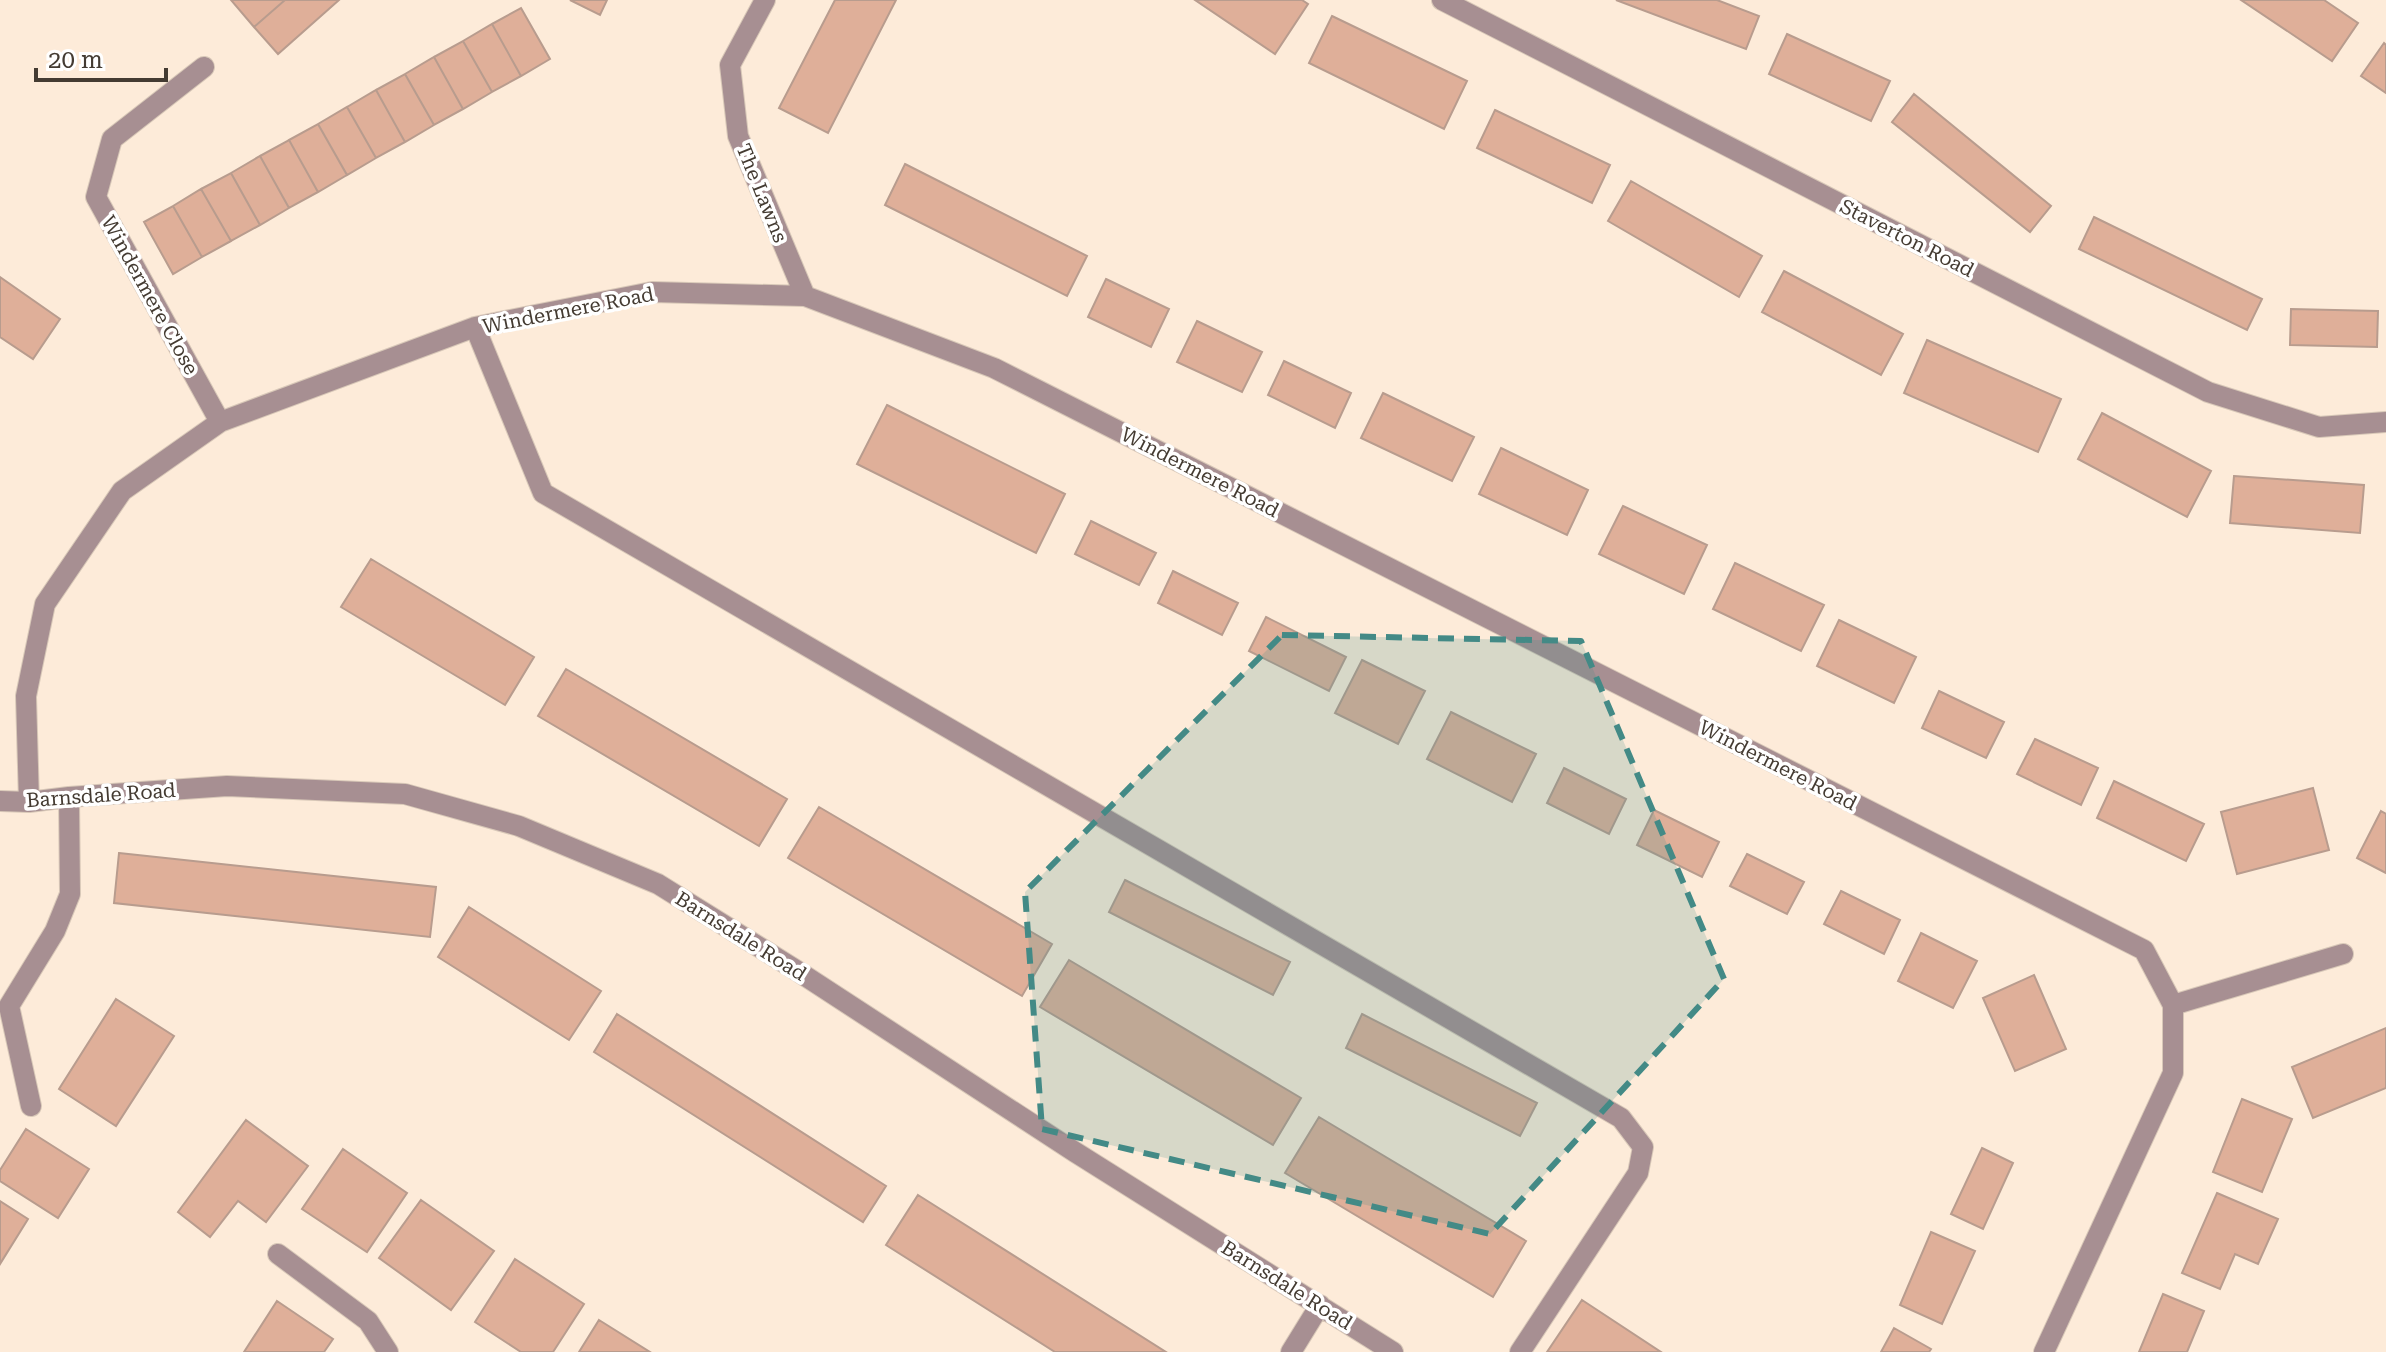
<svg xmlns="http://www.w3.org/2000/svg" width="2386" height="1352" viewBox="0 0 2386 1352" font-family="'Roboto Serif',serif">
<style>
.building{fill:#dfaf99;stroke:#b89c8e;stroke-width:2}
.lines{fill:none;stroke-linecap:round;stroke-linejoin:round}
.minor-casing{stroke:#d8c8b8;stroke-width:22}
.minor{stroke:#a78f92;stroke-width:20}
.marked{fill:#438a86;fill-opacity:0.2;stroke:#438a86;stroke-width:6;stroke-dasharray:16 10;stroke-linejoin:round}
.labels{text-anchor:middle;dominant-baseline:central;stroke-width:7;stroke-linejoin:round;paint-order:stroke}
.street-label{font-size:20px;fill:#443b32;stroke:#fff}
</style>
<rect width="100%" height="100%" fill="#fdebd9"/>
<path class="building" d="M 231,0 L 285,0 L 254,27 Z
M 285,0 L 339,0 L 278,54 L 254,27 Z
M 570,0 L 607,0 L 600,15 Z
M 835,0 L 896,0 L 828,133 L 779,108 Z
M 1195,0 L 1302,0 L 1308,4 L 1275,54 Z
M 1616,0 L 1717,0 L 1759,16 L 1746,49 Z
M 2241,0 L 2324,0 L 2358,23 L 2332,61 Z
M 521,8 L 550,59 L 521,76 L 492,24 Z
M 1332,16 L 1467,81 L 1444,129 L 1309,63 Z
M 492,24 L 521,76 L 492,92 L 463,41 Z
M 1787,34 L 1890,81 L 1871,121 L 1769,74 Z
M 463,41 L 492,92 L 463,109 L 434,57 Z
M 2384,43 L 2386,45 L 2386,93 L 2361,76 Z
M 434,57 L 463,109 L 434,125 L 405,74 Z
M 405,74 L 434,125 L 405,142 L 376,90 Z
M 376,90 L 405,142 L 376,158 L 347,107 Z
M 1914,94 L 2051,206 L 2030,232 L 1892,122 Z
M 347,107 L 376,158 L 347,175 L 318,124 Z
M 1495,110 L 1610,165 L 1592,203 L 1477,148 Z
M 318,124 L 347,175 L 318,192 L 289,140 Z
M 289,140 L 318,192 L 289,208 L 260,156 Z
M 260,156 L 289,208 L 260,225 L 231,173 Z
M 905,164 L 1087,256 L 1067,296 L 885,205 Z
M 231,173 L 260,225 L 231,241 L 201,189 Z
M 1631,181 L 1762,256 L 1739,297 L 1608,221 Z
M 201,189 L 231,241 L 202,257 L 173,206 Z
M 173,206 L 202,257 L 173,274 L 144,222 Z
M 2094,217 L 2262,299 L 2247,330 L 2079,249 Z
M 1784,271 L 1903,334 L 1881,375 L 1762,312 Z
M 0,277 L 60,319 L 33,359 L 0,337 Z
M 1106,279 L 1169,309 L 1151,347 L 1088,317 Z
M 2291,309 L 2378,311 L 2377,347 L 2290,345 Z
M 1197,321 L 1262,352 L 1242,392 L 1177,362 Z
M 1927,340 L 2061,399 L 2038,452 L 1904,393 Z
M 1284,361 L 1351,393 L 1335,428 L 1268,395 Z
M 1383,393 L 1474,437 L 1452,481 L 1361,438 Z
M 887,405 L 1065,494 L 1036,553 L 857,464 Z
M 2102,413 L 2211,471 L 2187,517 L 2078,459 Z
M 1501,448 L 1588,490 L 1567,535 L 1479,494 Z
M 2234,476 L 2364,485 L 2360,533 L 2230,523 Z
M 1623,506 L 1707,545 L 1684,594 L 1599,554 Z
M 1091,521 L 1156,553 L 1139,585 L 1075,554 Z
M 371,559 L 534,657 L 505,705 L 341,607 Z
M 1735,563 L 1824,605 L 1801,651 L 1713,609 Z
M 1173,571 L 1238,603 L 1222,635 L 1158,603 Z
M 1266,617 L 1346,657 L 1329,691 L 1249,651 Z
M 1839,620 L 1916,657 L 1894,703 L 1817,666 Z
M 1362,660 L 1425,691 L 1398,744 L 1335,713 Z
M 566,669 L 787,799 L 759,846 L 538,716 Z
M 1939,691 L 2004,722 L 1986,758 L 1922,728 Z
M 1451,712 L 1536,754 L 1512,802 L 1427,759 Z
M 2035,739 L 2098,768 L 2081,805 L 2017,774 Z
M 1564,768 L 1626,799 L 1609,834 L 1547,803 Z
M 2114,781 L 2204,824 L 2186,861 L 2097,818 Z
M 2313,788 L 2329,850 L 2237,874 L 2221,812 Z
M 819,807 L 1052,944 L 1022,996 L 788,858 Z
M 1654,810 L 1719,842 L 1702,877 L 1637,845 Z
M 2381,811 L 2386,814 L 2386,873 L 2357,858 Z
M 119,853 L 436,887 L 430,937 L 114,903 Z
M 1747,854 L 1804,882 L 1787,914 L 1730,886 Z
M 1125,880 L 1290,962 L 1273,995 L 1109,912 Z
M 1841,891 L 1900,920 L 1884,954 L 1824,924 Z
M 469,907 L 601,991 L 569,1040 L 438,957 Z
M 1921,933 L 1977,961 L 1953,1008 L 1898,981 Z
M 1069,960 L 1301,1098 L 1273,1145 L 1040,1007 Z
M 2034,975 L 2066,1049 L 2015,1071 L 1983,998 Z
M 116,999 L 174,1036 L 116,1126 L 59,1089 Z
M 617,1014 L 886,1186 L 863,1222 L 594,1052 Z
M 1362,1014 L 1537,1103 L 1520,1136 L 1346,1048 Z
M 2386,1028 L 2386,1088 L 2313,1118 L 2292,1067 Z
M 2242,1099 L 2292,1119 L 2262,1192 L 2213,1172 Z
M 1319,1117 L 1526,1241 L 1493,1297 L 1285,1173 Z
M 246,1120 L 308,1166 L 266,1222 L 238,1201 L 210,1237 L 178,1212 Z
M 26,1129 L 89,1169 L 58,1218 L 0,1181 L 0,1170 Z
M 1982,1148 L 2013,1163 L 1983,1229 L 1951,1214 Z
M 343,1149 L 407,1193 L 367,1252 L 302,1209 Z
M 2217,1193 L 2278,1219 L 2258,1264 L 2235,1254 L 2220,1289 L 2182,1273 Z
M 918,1195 L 1166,1352 L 1055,1352 L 886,1245 Z
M 421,1200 L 494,1251 L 451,1310 L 379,1258 Z
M 0,1201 L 28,1219 L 0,1264 Z
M 1931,1232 L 1975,1251 L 1942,1324 L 1900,1305 Z
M 515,1259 L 584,1304 L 553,1352 L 521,1352 L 475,1322 Z
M 2163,1294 L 2204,1311 L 2187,1352 L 2139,1352 Z
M 1582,1300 L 1661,1352 L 1547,1352 Z
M 277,1301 L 333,1339 L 324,1352 L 244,1352 Z
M 599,1320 L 650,1352 L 579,1352 Z
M 1894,1328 L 1931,1349 L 1929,1352 L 1881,1352 Z"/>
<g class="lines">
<g class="minor-casing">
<path id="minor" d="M 765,0 L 730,65 L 738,136 L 805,296
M 1442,0 L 2208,392 L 2319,427 L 2386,422
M 204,67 L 112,139 L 96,197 L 220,422
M 475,327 L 543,493 L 1621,1118 L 1643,1147 L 1638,1173 L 1520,1352
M 0,801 L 29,802 L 69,797 L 227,786 L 405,794 L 519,826 L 658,884 L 796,970 L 1075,1152 L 1393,1352
M 29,802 L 26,696 L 45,604 L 122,491 L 220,422 L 475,327 L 652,292 L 805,296 L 994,368 L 2144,950 L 2173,1005 L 2173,1073 L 2044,1352
M 2173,1005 L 2343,954
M 31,1106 L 9,1006 L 55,931 L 70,894 L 69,797
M 278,1254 L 368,1321 L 388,1352
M 1291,1352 L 1320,1305"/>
</g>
<use href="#minor" class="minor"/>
</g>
<path class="marked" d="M 1282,635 L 1581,641 L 1724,979 L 1490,1234 L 1042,1129 L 1025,892 Z"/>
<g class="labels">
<g class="street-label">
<text transform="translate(762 193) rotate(68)">The Lawns</text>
<text transform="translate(1907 238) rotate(27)">Staverton Road</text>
<text transform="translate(150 295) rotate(61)">Windermere Close</text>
<text transform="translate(568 310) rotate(-11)">Windermere Road</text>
<text transform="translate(1200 472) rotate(27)">Windermere Road</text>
<text transform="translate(1778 765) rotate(27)">Windermere Road</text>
<text transform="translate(101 795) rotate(-4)">Barnsdale Road</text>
<text transform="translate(741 936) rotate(32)">Barnsdale Road</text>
<text transform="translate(1287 1285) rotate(32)">Barnsdale Road</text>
</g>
</g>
<path d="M36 68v12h130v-12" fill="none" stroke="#443b32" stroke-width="4"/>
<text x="48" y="68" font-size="24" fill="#443b32" stroke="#ffffff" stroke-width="6" paint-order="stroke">20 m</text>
</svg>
